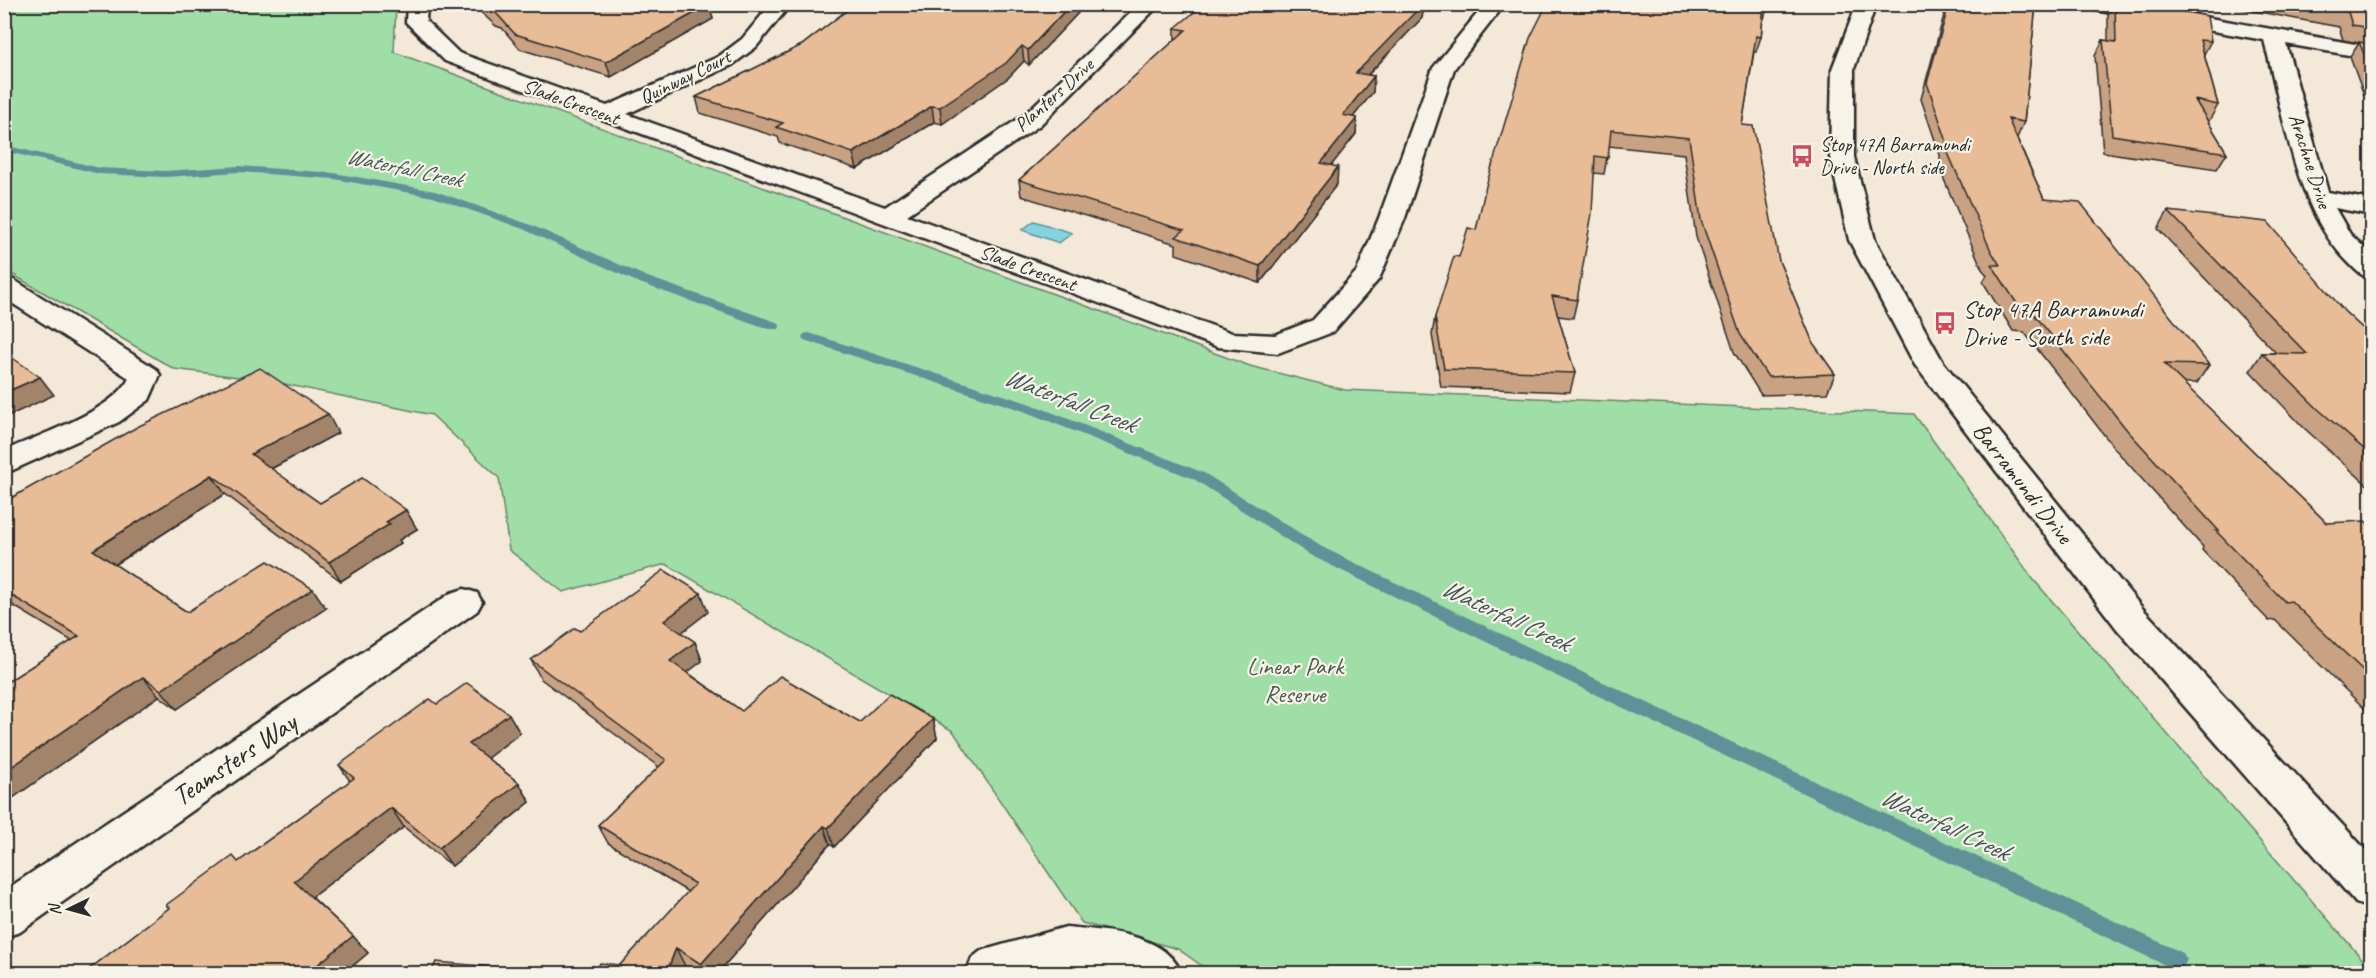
<svg xmlns="http://www.w3.org/2000/svg" width="2376" height="978" viewBox="0 0 2376 978" font-family="Caveat,sans-serif">
<style>
.green{fill:#9fdea7;stroke:#658469;stroke-width:1.5}
.water{fill:#84d4e0;stroke:#609098;stroke-width:1.5}
.lines{fill:none;stroke-linecap:round;stroke-linejoin:round}
.stream{fill:#609098;fill-rule:evenodd}
.minor-casing{stroke:#2b2b2b;stroke-width:5}
.minor{fill:#f7f3e8;fill-rule:evenodd}
.wall{fill:#c8a282;stroke:#2b2b2b;stroke-width:1.5}
.shaded-wall{fill:#a2846a;stroke:#2b2b2b;stroke-width:1.5}
.building{fill:#e8bc97;stroke:#2b2b2b;stroke-width:1.5}
.labels{text-anchor:middle;dominant-baseline:central;stroke-width:4.5;stroke-linejoin:round;paint-order:stroke}
.far-street-label{font-size:20px;fill:#2b2b2b;stroke:#f7f3e8}
.far-poi-label{font-size:20px;fill:#2b2b2b;stroke:#f7f3e8;text-anchor:start}
.far-water-label{font-size:22px;font-style:italic;fill:#415558;stroke:#f7f3e8}
.poi-label{font-size:24px;fill:#2b2b2b;stroke:#f7f3e8;text-anchor:start}
.street-label{font-size:24px;fill:#2b2b2b;stroke:#f7f3e8}
.park-label{font-size:24px;fill:#48584a;stroke:#f7f3e8}
.water-label{font-size:26px;font-style:italic;fill:#415558;stroke:#f7f3e8}
.near-street-label{font-size:28px;fill:#2b2b2b;stroke:#f7f3e8}
</style>
<rect width="100%" height="100%" fill="#f4e8d8"/>
<filter id="ink" filterUnits="userSpaceOnUse"><feTurbulence type="fractalNoise" baseFrequency=".0167" numOctaves="2"/><feDisplacementMap in="SourceGraphic" scale="12" xChannelSelector="R" yChannelSelector="G"/><feConvolveMatrix kernelMatrix="1 2 1 2 8 2 1 2 1" color-interpolation-filters="sRGB"/></filter>
<g filter="url(#ink)">
<path class="green" d="M 5,5 L 396,5 L 394,52 L 1250,366 L 1345,390 L 1914,414 L 2033,579 L 2371,969 L 2371,973 L 1212,973 L 1178,949 L 1082,923 L 953,731 L 666,564 L 563,592 L 509,550 L 499,478 L 432,415 L 270,381 L 174,369 L 5,270 Z"/>
<path class="water" d="M 1034,221 L 1072,233 L 1059,243 L 1022,230 Z"/>
<g class="lines">
<path class="stream" d="M 4,145 L 100,168 L 165,171 L 239,166 L 334,173 L 435,191 L 531,225 L 645,276 L 779,323 L 780,326 L 779,329 L 769,329 L 637,282 L 523,229 L 433,197 L 334,179 L 239,172 L 165,177 L 100,174 L 4,151 Z
M 809,333 L 1031,404 L 1204,473 L 1322,547 L 1541,653 L 2183,953 L 2187,960 L 2183,967 L 2176,970 L 2169,967 L 1529,663 L 1310,555 L 1194,479 L 1021,410 L 804,340 L 802,337 L 804,334 Z"/>
<g class="minor-casing">
<path id="minor" d="M 407,4 L 427,4 L 426,21 L 459,53 L 607,106 L 718,57 L 742,39 L 771,4 L 791,4 L 756,47 L 732,65 L 627,114 L 885,207 L 1024,115 L 1139,4 L 1160,4 L 1040,125 L 907,215 L 1232,333 L 1275,335 L 1313,320 L 1357,271 L 1379,218 L 1433,68 L 1485,4 L 1505,4 L 1454,69 L 1405,218 L 1379,279 L 1333,332 L 1278,353 L 1218,347 L 445,61 L 406,22 Z
M 1857,4 L 1876,4 L 1854,69 L 1854,157 L 1875,240 L 1943,362 L 2143,609 L 2372,857 L 2372,909 L 2356,903 L 2117,629 L 1915,365 L 1849,240 L 1830,157 L 1832,69 Z
M 2086,4 L 2131,4 L 2372,47 L 2372,59 L 2286,44 L 2328,192 L 2372,200 L 2372,215 L 2335,208 L 2350,234 L 2372,255 L 2372,279 C 2360,276 2355,269 2346,260 C 2295,208 2283,111 2264,40 L 2095,10 Z
M 4,278 L 14,280 L 156,369 L 160,375 L 149,400 L 119,422 L 4,474 L 4,451 C 36,436 116,410 129,378 L 4,298 Z
M 464,589 L 477,593 L 482,602 L 477,611 L 20,932 L 4,937 L 4,891 L 451,593 Z
M 1066,927 C 1105,931 1164,932 1182,974 L 1096,974 L 1066,969 L 1052,974 L 966,974 L 972,958 L 981,951 Z"/>
</g>
<use href="#minor" class="minor"/>
</g>
<path class="wall" d="M 472,4 L 709,4 L 713,19 L 611,77 L 520,49 L 502,28 L 496,26 Z
M 855,4 L 1083,4 L 1078,10 L 1078,13 L 1029,65 L 1024,61 L 1008,78 L 942,124 L 934,122 L 857,169 L 780,143 L 778,137 L 700,113 L 696,97 L 802,45 Z
M 1547,4 L 1768,4 L 1764,19 L 1763,19 L 1761,37 L 1756,52 L 1754,52 L 1742,125 L 1779,261 L 1813,343 L 1835,374 L 1827,393 L 1761,395 L 1734,352 L 1696,237 L 1684,154 L 1609,146 L 1604,174 L 1594,173 L 1577,300 L 1573,318 L 1558,316 L 1575,373 L 1570,392 L 1441,387 L 1432,335 L 1435,317 L 1459,257 L 1476,230 Z
M 1947,4 L 2036,4 L 2024,122 L 2017,138 L 2044,199 L 2209,365 L 2197,383 L 2183,383 L 2327,523 L 2372,527 L 2372,716 L 2275,620 L 2269,621 L 2202,550 L 2203,547 L 2115,449 L 2024,332 L 2013,331 L 1983,282 L 1987,275 L 1982,269 L 1940,170 L 1940,155 L 1921,99 Z
M 2112,4 L 2142,4 L 2211,41 L 2204,54 L 2218,105 L 2209,121 L 2207,120 L 2227,153 L 2217,169 L 2103,152 L 2095,56 L 2103,40 L 2108,41 L 2108,15 Z
M 2147,4 L 2201,4 L 2197,13 Z
M 2217,4 L 2372,4 L 2372,117 L 2350,57 L 2359,43 L 2343,40 L 2339,27 Z
M 1424,6 L 1422,18 L 1368,75 L 1374,76 L 1373,92 L 1353,117 L 1357,118 L 1356,134 L 1331,165 L 1337,184 L 1260,283 L 1176,254 L 1176,244 L 1021,196 L 1019,180 L 1175,40 L 1175,28 Z
M 2168,211 L 2345,312 L 2372,337 L 2372,489 L 2304,428 L 2250,371 L 2262,353 L 2276,353 L 2158,229 Z
M 338,433 L 271,469 L 320,503 L 417,529 L 399,540 L 401,543 L 341,581 L 225,494 L 115,565 L 187,612 L 326,608 L 177,709 L 159,696 L 4,804 L 4,684 L 72,641 L 4,600 L 4,502 Z
M 708,612 L 681,632 L 695,642 L 702,661 L 687,672 L 742,711 L 860,722 L 933,719 L 937,738 L 834,847 L 830,844 L 717,974 L 697,974 L 685,966 L 682,974 L 595,974 L 620,965 L 688,892 L 608,843 L 598,825 L 659,767 L 541,679 L 531,660 L 580,631 Z
M 437,704 L 520,733 L 487,758 L 519,783 L 530,802 L 452,866 L 404,827 L 312,897 L 353,936 L 368,953 L 343,974 L 83,974 L 169,908 L 238,862 L 350,781 L 339,765 Z"/>
<path class="shaded-wall" d="M 1071,4 L 1083,4 L 1078,10 L 1078,13 L 1029,65 L 1028,50 Z
M 1416,4 L 1425,4 L 1424,6 L 1422,18 L 1355,88 L 1356,73 Z
M 709,5 L 713,19 L 611,77 L 606,62 Z
M 1022,46 L 1024,61 L 1008,78 L 942,124 L 940,107 Z
M 1374,76 L 1373,92 L 1342,131 L 1343,115 Z
M 932,106 L 934,122 L 857,169 L 853,153 Z
M 1357,118 L 1356,134 L 1320,180 L 1321,163 Z
M 1338,167 L 1337,184 L 1260,283 L 1260,266 Z
M 40,377 L 54,395 L 4,418 L 4,393 Z
M 328,414 L 338,433 L 263,473 L 251,454 Z
M 212,475 L 225,494 L 108,569 L 93,550 Z
M 406,510 L 417,529 L 399,540 L 401,543 L 341,581 L 329,562 L 386,522 Z
M 313,589 L 326,608 L 177,709 L 161,690 Z
M 701,593 L 708,612 L 672,640 L 664,621 Z
M 695,642 L 702,661 L 678,680 L 670,661 Z
M 143,677 L 159,696 L 4,804 L 4,772 Z
M 509,714 L 520,733 L 481,763 L 469,744 Z
M 933,719 L 937,738 L 834,847 L 828,828 Z
M 519,783 L 530,802 L 452,866 L 439,848 Z
M 391,808 L 404,827 L 309,899 L 294,881 Z
M 824,826 L 830,844 L 717,974 L 706,974 L 701,964 Z
M 353,936 L 368,953 L 343,974 L 306,974 Z
M 676,948 L 685,966 L 682,974 L 666,974 Z"/>
<path class="building" d="M 483,4 L 709,4 L 709,5 L 606,62 L 515,34 L 496,13 L 491,12 Z
M 855,4 L 945,4 L 968,8 L 963,4 L 1071,4 L 1028,50 L 1022,46 L 1006,63 L 940,107 L 932,106 L 853,153 L 776,127 L 783,123 L 696,97 L 802,45 Z
M 1204,4 L 1423,4 L 1356,73 L 1374,76 L 1343,115 L 1357,118 L 1321,163 L 1338,167 L 1260,266 L 1176,237 L 1184,230 L 1019,180 L 1186,30 L 1175,28 Z
M 1547,4 L 1764,4 L 1761,37 L 1756,36 L 1742,125 L 1753,126 L 1779,261 L 1813,343 L 1835,374 L 1768,377 L 1740,334 L 1701,220 L 1689,138 L 1611,130 L 1608,158 L 1595,156 L 1592,213 L 1577,300 L 1552,296 L 1575,373 L 1444,369 L 1435,317 L 1454,256 L 1459,257 L 1468,228 L 1476,230 L 1486,186 L 1530,38 Z
M 1949,4 L 2036,4 L 2024,122 L 2008,119 L 2044,199 L 2080,202 L 2209,365 L 2164,364 L 2327,523 L 2365,521 L 2372,527 L 2372,679 L 2291,601 L 2285,602 L 2216,531 L 2219,531 L 2127,430 L 2034,314 L 2023,313 L 1992,265 L 2000,265 L 1991,251 L 1948,153 L 1946,139 L 1927,83 Z
M 2115,4 L 2142,4 L 2207,16 L 2211,41 L 2200,40 L 2218,105 L 2195,100 L 2227,153 L 2112,135 L 2103,40 L 2116,42 Z
M 2307,4 L 2372,4 L 2372,28 L 2352,25 L 2348,12 Z
M 2359,42 L 2372,44 L 2372,74 Z
M 2168,211 L 2268,222 L 2345,312 L 2372,337 L 2372,456 L 2318,409 L 2262,353 L 2307,354 Z
M 4,352 L 40,377 L 4,393 Z
M 260,368 L 328,414 L 251,454 L 320,503 L 362,478 L 406,510 L 386,522 L 390,524 L 329,562 L 212,475 L 93,550 L 187,612 L 268,561 L 313,589 L 161,690 L 143,677 L 4,772 L 4,684 L 79,636 L 4,591 L 4,502 L 137,427 Z
M 664,570 L 701,593 L 664,621 L 695,642 L 670,661 L 742,711 L 780,676 L 860,722 L 889,694 L 933,719 L 828,828 L 824,826 L 701,964 L 676,948 L 666,974 L 595,974 L 600,963 L 620,965 L 695,884 L 598,825 L 666,760 L 531,660 L 575,628 L 580,631 Z
M 467,683 L 509,714 L 469,744 L 519,783 L 439,848 L 391,808 L 294,881 L 353,936 L 306,974 L 83,974 L 169,908 L 166,905 L 233,856 L 238,862 L 354,778 L 339,765 L 430,699 L 437,704 Z
M 436,962 L 573,974 L 430,974 Z"/>
</g>
<defs>
<g id="bus-bare" transform="scale(1.8)"><path d="M-5-6H5V4H4V6H2V4H-2V6H-4V4H-5ZM-3.5-4V0h7V-4ZM-3.5 1.2v1.5H-2V1.2ZM2 1.2v1.5H3.5V1.2Z" fill="#d1495b" stroke="#f7f3e8" stroke-width="2.5" paint-order="stroke"/></g>
</defs>
<g fill-rule="evenodd">
<use href="#bus-bare" x="1802" y="156"/>
<use href="#bus-bare" x="1945" y="323"/>
</g>
<g class="labels">
<g class="far-street-label">
<text transform="translate(685 77) rotate(-26)">Quinway Court</text>
<text transform="translate(1054 95) rotate(-42)">Planters Drive</text>
<text transform="translate(571 102) rotate(20)">Slade Crescent</text>
<text transform="translate(2310 161) rotate(72)">Arachne Drive</text>
<text transform="translate(1028 268) rotate(20)">Slade Crescent</text>
</g>
<g class="far-poi-label">
<text x="1820" y="144">Stop 47A Barramundi<tspan x="1820" dy="23">Drive - North side</tspan></text>
</g>
<g class="far-water-label">
<text transform="translate(404 168) rotate(12)">Waterfall Creek</text>
</g>
<g class="poi-label">
<text x="1963" y="309">Stop 47A Barramundi<tspan x="1963" dy="28">Drive - South side</tspan></text>
</g>
<g class="street-label">
<text transform="translate(2023 483) rotate(52)">Barramundi Drive</text>
</g>
<g class="park-label">
<text x="1295" y="666">Linear Park<tspan x="1295" dy="28">Reserve</tspan></text>
</g>
<g class="water-label">
<text transform="translate(1070 400) rotate(21)">Waterfall Creek</text>
<text transform="translate(1506 615) rotate(25)">Waterfall Creek</text>
<text transform="translate(1945 824) rotate(25)">Waterfall Creek</text>
</g>
<g class="near-street-label">
<text transform="translate(234 759) rotate(-34)">Teamsters Way</text>
</g>
</g>
<rect width="2376" height="978" fill="none" stroke="#f7f3e8" stroke-width="24"/>
<rect x="12" y="12" width="2352" height="954" fill="none" stroke="#2b2b2b" stroke-width="2" filter="url(#ink)"/>
<g transform="translate(69 909) rotate(265)" stroke="#f7f3e8" stroke-width="4.5" paint-order="stroke">
<path d="M0-4.5L10 22L0 15L-10 22Z" fill="#2b2b2b"/>
<text y="-9" font-size="16" font-weight="bold" text-anchor="middle" fill="#2b2b2b">N</text>
</g>
</svg>
